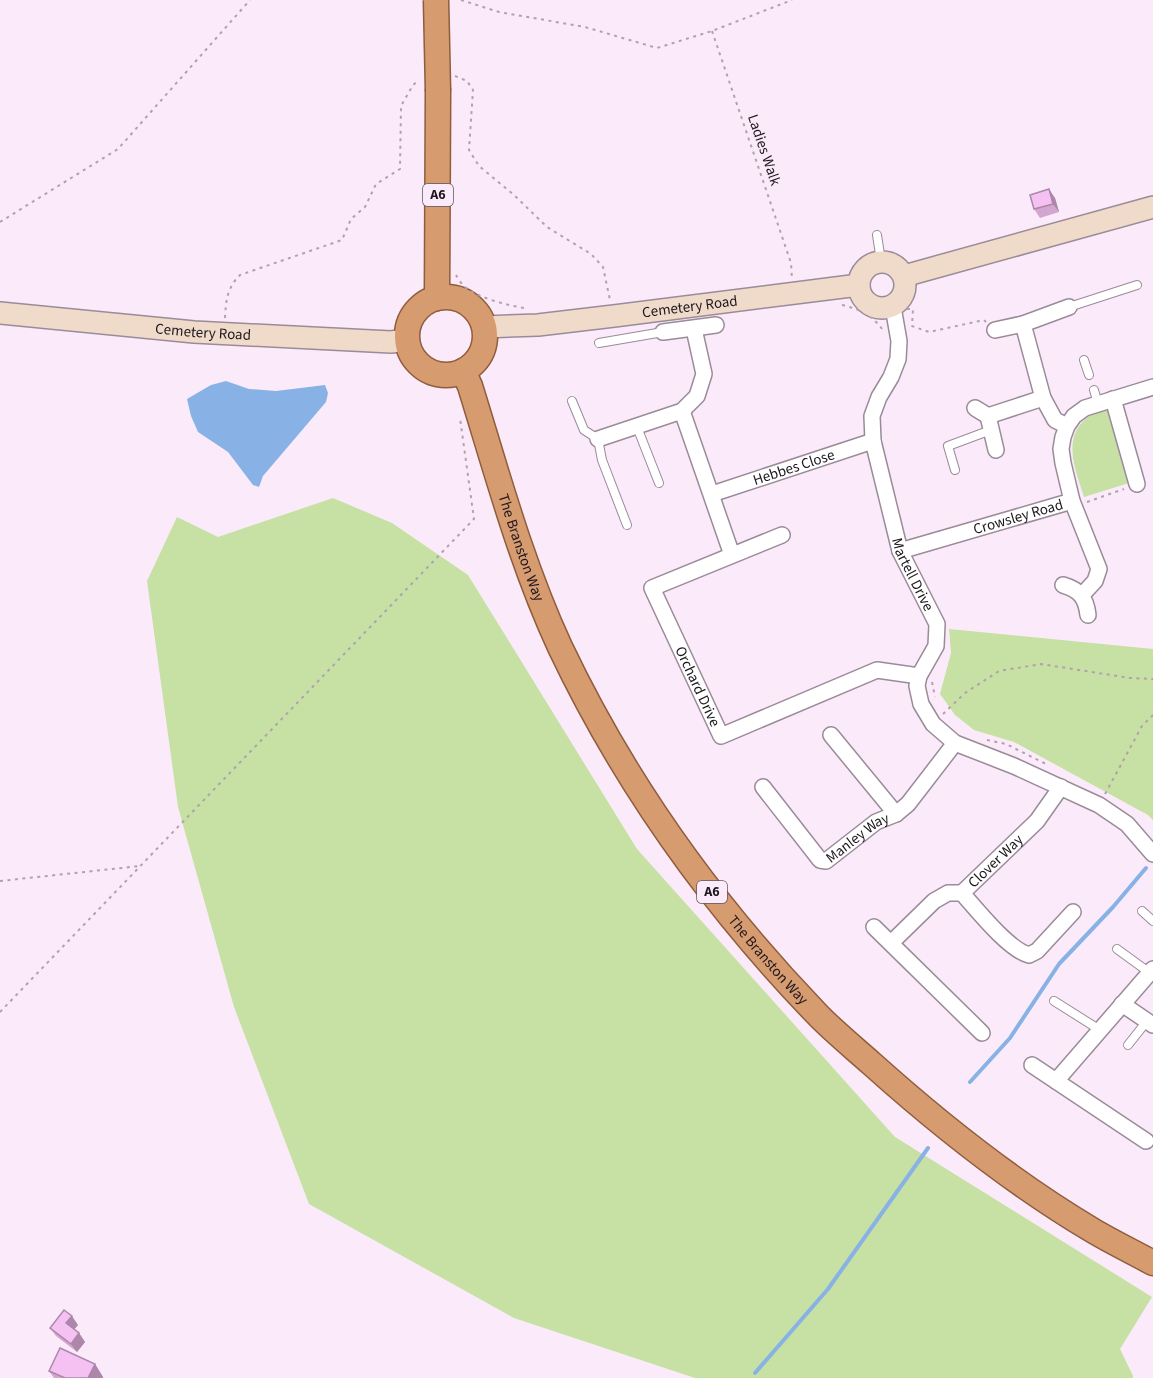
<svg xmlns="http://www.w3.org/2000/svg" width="1153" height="1378" viewBox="0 0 1153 1378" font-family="'Source Sans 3',sans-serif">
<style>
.green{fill:#c7e0a4}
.water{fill:#88b2e5}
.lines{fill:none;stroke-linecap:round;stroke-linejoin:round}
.stream{stroke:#88b2e5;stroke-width:4}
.service-casing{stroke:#9a8b99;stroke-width:10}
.minor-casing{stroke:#9a8b99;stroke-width:18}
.secondary-casing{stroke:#9a8b99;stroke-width:24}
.trunk-casing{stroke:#8f5d3c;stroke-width:27}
.path{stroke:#afa2ae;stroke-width:2;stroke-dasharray:3 4.5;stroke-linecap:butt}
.service{stroke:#fff;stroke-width:8}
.minor{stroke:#fff;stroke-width:15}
.secondary{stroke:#f0dac9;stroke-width:21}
.trunk{stroke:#d79b70;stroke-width:24}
.trunk-bridge-casing{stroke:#8f5d3c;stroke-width:27;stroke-linecap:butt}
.trunk-bridge{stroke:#d79b70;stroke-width:24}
.wall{fill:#d3a6d0}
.shaded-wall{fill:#ac87a9}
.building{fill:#f5c1f2;stroke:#ac87a9;stroke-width:1.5}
.labels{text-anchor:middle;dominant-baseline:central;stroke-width:4.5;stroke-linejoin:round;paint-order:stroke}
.shield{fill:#fbebfa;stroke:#60575f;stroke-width:1.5}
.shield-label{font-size:14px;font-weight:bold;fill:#1d171d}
.street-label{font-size:15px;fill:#1d171d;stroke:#fbebfa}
</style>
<rect width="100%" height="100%" fill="#fbebfa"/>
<path class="green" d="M 1109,410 L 1132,482 L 1084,497 C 1076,471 1061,438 1087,418 C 1092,413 1102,412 1109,410 Z
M 333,498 L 392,523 L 468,575 L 637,849 L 895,1137 L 1152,1297 L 1120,1349 L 1133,1376 L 1133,1378 L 695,1378 L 514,1318 L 309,1204 L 234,1007 L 178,807 L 147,581 L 177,517 L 218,537 Z
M 949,629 L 1153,649 L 1153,820 L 1148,815 L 1014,742 L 974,730 L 955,715 L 940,694 L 951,653 Z"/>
<path class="water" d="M 226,381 L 249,389 L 276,391 L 325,385 L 328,393 L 326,402 L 263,476 L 259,487 L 253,485 L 228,452 L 198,432 L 191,416 L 187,399 L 211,385 Z"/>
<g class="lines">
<path class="stream" d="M 970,1082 L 1010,1038 L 1059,964 L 1113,907 L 1146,868
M 755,1373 L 828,1289 L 928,1148"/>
<g class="service-casing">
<path id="service" d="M 877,235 L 881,261
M 1069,307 L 1137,285
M 599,343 L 663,332
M 1084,360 L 1089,375
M 1094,390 L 1098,404
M 572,401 L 584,430 L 598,439 L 602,460 L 627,525
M 637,427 L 659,483
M 955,470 L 948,446 L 991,430
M 1142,911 L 1153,921
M 1117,949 L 1150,973
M 1054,1001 L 1100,1030
M 1128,1045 L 1147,1021"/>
</g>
<g class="minor-casing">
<g id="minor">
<path id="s1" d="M 893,307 L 899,341 L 898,359 L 891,377 L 879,397 L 872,416 L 873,441 L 900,551 L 937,624 L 936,646 L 919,676 L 917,686 L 921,704 L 933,724 L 955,743 L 1014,766 L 1099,805 L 1127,824 L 1153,854"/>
<path d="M 1023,324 L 1069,307"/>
<path d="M 995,330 L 1023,324 L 1043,398 L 1055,420 L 1067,426"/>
<path d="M 663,332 L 716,325"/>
<path d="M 1113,399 L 1137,484"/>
<path d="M 975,408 L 988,416"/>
<path d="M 682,411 L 732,555"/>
<path d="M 598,439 L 682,411 L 697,396 L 704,374 L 694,329"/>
<path d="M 996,450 L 988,416 L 1043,398"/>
<path id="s2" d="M 712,494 L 873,441"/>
<path id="s3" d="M 782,535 L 652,588 L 721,736 L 877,670 L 919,676"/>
<path id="s4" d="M 900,551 L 1072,501"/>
<path d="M 1063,585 C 1080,590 1086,598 1088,615"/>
<path d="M 1082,595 L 1095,581 L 1099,569 L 1072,501 L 1063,463 L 1061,449 L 1063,437 L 1067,426 L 1074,416 L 1085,408 L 1153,387"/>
<path d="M 831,735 L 896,814"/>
<path id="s5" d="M 763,787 L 820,860 L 826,861 L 876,822 L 896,814 L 908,804 L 955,743"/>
<path d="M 962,893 C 977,910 1009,950 1029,955 L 1037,951 L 1073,912"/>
<path d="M 874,927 L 982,1033"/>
<path id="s6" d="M 892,942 L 934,901 L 948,893 L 962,893 L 1037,821 L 1061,787"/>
<path d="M 1122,1004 L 1153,1025"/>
<path d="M 1032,1065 L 1056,1081"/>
<path d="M 1146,1141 L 1056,1081 L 1153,969"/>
</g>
</g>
<g class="secondary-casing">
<g id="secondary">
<circle cx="882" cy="285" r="23"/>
<path d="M 904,276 L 1153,207"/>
<path id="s7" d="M 0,313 L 194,332 L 391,342 L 407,340"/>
<path id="s8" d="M 484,327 L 538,325 L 614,316 L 859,285"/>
</g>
</g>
<g class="trunk-casing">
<g id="trunk">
<circle cx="446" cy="336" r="39"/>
<path d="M 437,298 L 438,91"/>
<path id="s9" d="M 463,371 L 470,386 C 497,473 521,563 560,647 C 624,782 713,906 816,1013 C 833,1031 853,1047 872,1064 C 940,1125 1013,1183 1092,1230 C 1112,1242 1133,1252 1153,1263"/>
</g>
</g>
<path class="path" d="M 461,0 L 499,12 L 585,27 L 657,48 L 712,31 L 792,0
M 712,31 L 791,263 L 792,279
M 455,76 L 467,81 L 473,90 L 469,150 L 479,166 L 514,195 L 547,227 L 591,254 L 603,267 L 610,300
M 0,222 L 118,149 L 250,0
M 456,275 C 458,278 461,284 465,287 C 478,298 507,305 524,308
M 842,305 C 859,309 872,315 882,329
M 907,309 L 913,309 L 912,326 L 929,332 L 984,320 L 986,322
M 225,318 C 226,300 227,288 240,275 L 342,240 L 351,219 L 365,207 L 376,184 L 400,169 L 401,106 L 413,85 L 419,80
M 1087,502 L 1124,489
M 932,682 L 935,697
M 943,714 L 965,693 L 999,671 L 1041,664 L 1130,678 L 1153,679
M 987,740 L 1006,744 L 1048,765
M 1105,794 L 1142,726 L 1153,715
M 0,881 L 140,866
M 0,1012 L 474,519 L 460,418"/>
<use href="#service" class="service"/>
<use href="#minor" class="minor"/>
<use href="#secondary" class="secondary"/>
<use href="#trunk" class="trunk"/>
<g class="trunk-bridge-casing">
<path id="trunk-bridge" d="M 436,0 L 438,91"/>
</g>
<use href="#trunk-bridge" class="trunk-bridge"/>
</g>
<path class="wall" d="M 1055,198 L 1059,212 L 1040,218 L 1034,209 Z
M 78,1325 L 74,1329 L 79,1333 L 85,1342 L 77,1352 L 56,1336 L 50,1328 Z
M 95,1364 L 103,1377 L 103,1378 L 54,1378 L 49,1371 Z"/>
<path class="shaded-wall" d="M 1049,189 L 1055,198 L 1059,212 L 1053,204 Z
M 72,1316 L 78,1325 L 72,1332 L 66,1323 Z
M 79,1333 L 85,1342 L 77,1352 L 71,1344 Z
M 95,1364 L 103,1377 L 103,1378 L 88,1378 Z"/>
<path class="building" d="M 1049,189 L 1053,204 L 1034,209 L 1030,195 Z
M 64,1310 L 72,1316 L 66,1323 L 79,1333 L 71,1344 L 50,1328 Z
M 60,1348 L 95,1364 L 88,1378 L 65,1378 L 49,1371 Z"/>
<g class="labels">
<g class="shield">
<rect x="423" y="184" width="30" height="22" rx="4.5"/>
<rect x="697" y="881" width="30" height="22" rx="4.5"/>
</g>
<g class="shield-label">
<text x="438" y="195">A6</text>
<text x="712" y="892">A6</text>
</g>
<g class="street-label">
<text transform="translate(764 150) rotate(71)">Ladies Walk</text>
<text stroke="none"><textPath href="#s8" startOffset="207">Cemetery Road</textPath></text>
<text stroke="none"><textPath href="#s7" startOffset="204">Cemetery Road</textPath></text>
<text stroke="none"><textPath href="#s2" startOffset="86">Hebbes Close</textPath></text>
<text stroke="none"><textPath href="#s4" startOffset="123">Crowsley Road</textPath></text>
<text stroke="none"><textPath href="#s9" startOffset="186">The Branston Way</textPath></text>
<text stroke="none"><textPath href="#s1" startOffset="280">Martell Drive</textPath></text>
<text stroke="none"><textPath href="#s3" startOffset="249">Orchard Drive</textPath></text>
<text stroke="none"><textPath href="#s5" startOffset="138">Manley Way</textPath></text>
<text stroke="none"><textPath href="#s6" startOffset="135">Clover Way</textPath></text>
<text stroke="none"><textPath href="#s9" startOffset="670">The Branston Way</textPath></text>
</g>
</g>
</svg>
